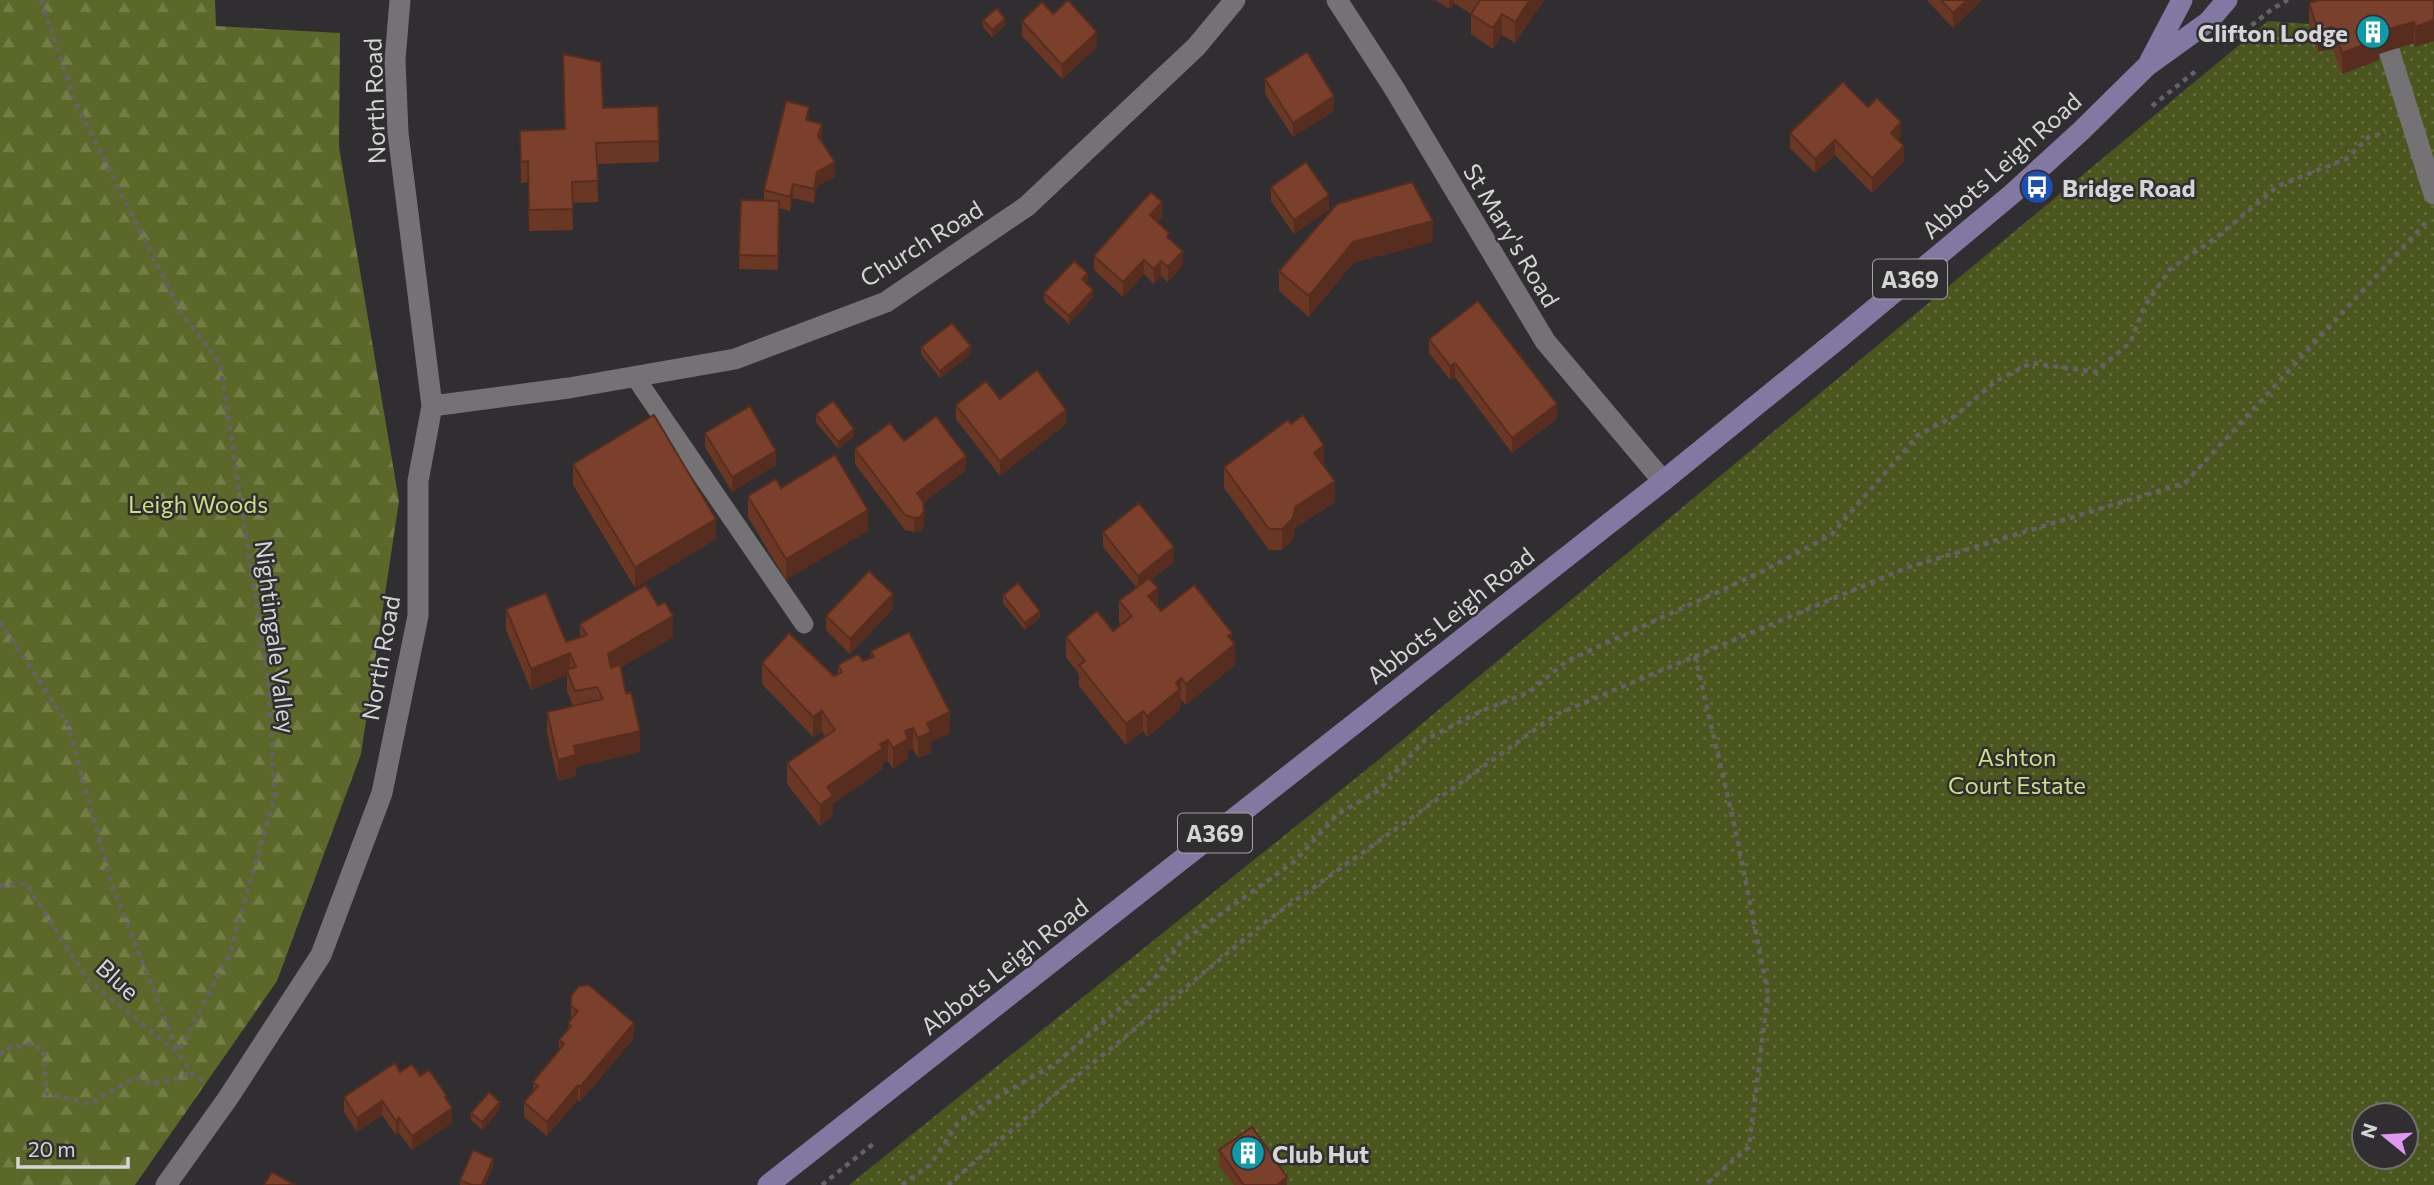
<svg xmlns="http://www.w3.org/2000/svg" width="2434" height="1185" viewBox="0 0 2434 1185" font-family="Commissioner,sans-serif">
<style>
.grass{fill:url(#grass-dots);fill-rule:evenodd}
.forest{fill:url(#forest-firs)}
.lines{fill:none;stroke-linecap:round;stroke-linejoin:round}
.path{stroke:#646264;stroke-width:4.5;stroke-dasharray:5 5;stroke-linecap:butt}
.service{stroke:#747275;stroke-width:19}
.minor{stroke:#747275;stroke-width:21}
.primary{stroke:#8279a3;stroke-width:21}
.wall{fill:#6a3725}
.shaded-wall{fill:#562d1e}
.building{fill:#7b402b;stroke:#562d1e;stroke-width:2}
.labels{text-anchor:middle;dominant-baseline:central;stroke-width:5;stroke-linejoin:round;paint-order:stroke}
.shield{fill:#302e30;stroke:#a4a3a4;stroke-width:2}
.shield-label{font-size:23px;font-weight:bold;fill:#d6d5d6}
.poi-label{font-size:24px;font-weight:bold;fill:#d6d5d6;stroke:#302e30;text-anchor:start}
.street-label{font-size:24px;fill:#d6d5d6;stroke:#302e30}
.park-label{font-size:24px;fill:#cbdf83;stroke:#302e30}
</style>
<defs>
<pattern id="grass-dots" width="8" height="8" patternUnits="userSpaceOnUse" patternTransform="scale(1.75)"><rect width="8" height="8" fill="#4b561e"/><path d="M2 2h.1M6 6h.1" fill="none" stroke="#646d3e" stroke-width="1.8" stroke-linecap="round"/></pattern>
<pattern id="forest-firs" width="22" height="20" patternUnits="userSpaceOnUse" patternTransform="scale(1.75)"><rect width="22" height="20" fill="#5c6829"/><path d="M5 1l3.5 6h-7zM16 11l3.5 6h-7z" fill="#737d47"/></pattern>
</defs>
<rect width="100%" height="100%" fill="#302e30"/>
<path class="grass" d="M 2434,0 L 2434,1185 L 849,1185 L 1377,761 L 2268,21 L 2309,24 L 2346,13 ZM 2364,1115 L 2406,1115 L 2406,1157 L 2364,1157 Z"/>
<path class="forest" d="M 0,0 L 215,0 L 216,26 L 340,33 L 339,147 L 399,501 L 361,754 L 277,981 L 135,1185 L 0,1185 Z"/>
<g class="lines">
<path class="path" d="M 41,0 L 76,104 L 181,312 L 220,363 L 268,682 L 275,796 L 230,953 L 178,1053
M 2236,38 L 2272,9 L 2288,0
M 2152,106 L 2197,70
M 0,622 L 67,723 L 112,885 L 178,1052
M 1695,656 L 1735,828 L 1768,994 L 1749,1147 L 1705,1185
M 0,886 L 26,883 L 87,979 L 178,1053 L 192,1073 L 204,1081
M 0,1055 L 6,1048 L 33,1044 L 44,1051 L 46,1093 L 89,1104 L 136,1077 C 155,1090 172,1079 192,1073
M 822,1185 L 873,1144
M 902,1185 L 930,1165 L 958,1123 L 985,1104 L 1055,1064 L 1154,979 L 1180,943 L 1294,862 L 1338,814 L 1379,790 L 1425,740 L 1481,711 L 1529,692 L 1567,661 L 1761,572 L 1831,535 L 1918,435 L 1955,416 L 1996,381 L 2031,363 L 2095,372 L 2130,343 L 2144,307 L 2170,269 L 2217,237 L 2278,186 L 2346,159 L 2369,137 L 2386,132
M 948,1185 L 1027,1117 L 1268,920 L 1557,714 L 1906,568 L 2185,483 L 2428,220"/>
<path class="service" d="M 635,377 L 804,624"/>
<path class="minor" d="M 1337,0 L 1394,88 L 1545,341 L 1663,481
M 2389,50 L 2434,194
M 432,406 L 569,388 L 735,359 L 886,302 L 1027,206 L 1196,47 L 1235,0
M 166,1185 L 228,1098 L 321,955 L 382,793 L 418,616 L 418,481 L 432,406 L 398,133 L 395,60 L 400,0"/>
<path class="primary" d="M 2150,61 L 2182,0
M 768,1185 L 1663,481 L 1843,335 L 2012,194 L 2081,131 L 2147,66 L 2208,22 L 2227,0"/>
</g>
<path class="wall" d="M 1435,0 L 1544,0 L 1515,43 L 1502,35 L 1493,49 L 1471,34 L 1471,14 L 1454,3 L 1449,9 Z
M 1927,0 L 1982,0 L 1953,28 Z
M 2434,0 L 2415,47 L 2414,43 L 2389,50 L 2379,54 L 2379,60 L 2342,74 L 2332,48 L 2318,52 L 2309,24 L 2309,3 Z
M 1053,14 L 1097,47 L 1062,79 L 1022,36 L 1022,21 Z
M 983,20 L 1005,26 L 992,37 L 983,27 Z
M 563,54 L 603,108 L 658,106 L 659,162 L 597,164 L 598,202 L 572,203 L 573,230 L 529,231 L 528,182 L 521,183 L 520,131 L 565,129 Z
M 1265,79 L 1334,111 L 1293,137 L 1265,94 Z
M 1868,107 L 1901,136 L 1898,140 L 1904,161 L 1872,193 L 1835,155 L 1815,173 L 1790,148 L 1790,133 Z
M 809,121 L 822,139 L 821,141 L 835,177 L 817,186 L 814,203 L 793,198 L 790,211 L 779,208 L 778,270 L 739,269 L 741,200 L 764,201 L 764,190 Z
M 1271,187 L 1329,210 L 1294,234 L 1271,201 Z
M 1162,217 L 1157,222 L 1169,239 L 1183,265 L 1168,282 L 1161,276 L 1154,284 L 1144,274 L 1123,297 L 1094,270 L 1094,256 Z
M 1433,242 L 1353,263 L 1309,317 L 1279,291 L 1279,271 Z
M 1088,280 L 1086,283 L 1093,297 L 1069,324 L 1044,301 L 1044,293 Z
M 1429,339 L 1557,419 L 1512,453 L 1455,377 L 1450,380 L 1429,353 Z
M 921,347 L 971,354 L 940,378 L 921,354 Z
M 1000,399 L 1066,424 L 1000,476 L 956,419 L 956,405 Z
M 816,414 L 854,437 L 838,449 L 816,422 Z
M 705,433 L 776,465 L 732,492 L 705,447 Z
M 904,441 L 966,470 L 923,503 L 924,526 L 920,531 L 914,532 L 905,530 L 855,464 L 855,449 Z
M 573,464 L 716,539 L 635,588 L 573,485 Z
M 1324,466 L 1335,502 L 1295,528 L 1293,539 L 1282,550 L 1269,550 L 1224,488 L 1224,467 Z
M 748,496 L 868,531 L 786,580 L 748,517 Z
M 1103,532 L 1174,562 L 1151,580 L 1158,607 L 1161,611 L 1232,641 L 1235,665 L 1186,705 L 1181,699 L 1180,710 L 1147,737 L 1143,731 L 1126,745 L 1079,686 L 1079,674 L 1066,657 L 1066,637 L 1113,631 L 1121,625 L 1119,622 L 1119,601 L 1136,587 L 1103,547 Z
M 1003,595 L 1040,618 L 1025,630 L 1003,603 Z
M 506,609 L 566,642 L 580,638 L 580,624 L 673,637 L 620,668 L 640,752 L 576,767 L 576,776 L 558,781 L 547,733 L 547,712 L 573,706 L 567,691 L 567,675 L 531,690 L 506,630 Z
M 893,609 L 850,654 L 826,630 L 826,616 Z
M 871,651 L 950,733 L 931,742 L 931,753 L 918,758 L 913,749 L 908,751 L 908,759 L 893,769 L 888,761 L 883,763 L 883,769 L 833,804 L 833,816 L 820,826 L 787,784 L 787,763 L 825,736 L 822,732 L 813,737 L 762,684 L 762,663 L 834,676 L 838,674 L 838,665 L 871,658 Z
M 571,996 L 634,1038 L 580,1102 L 578,1100 L 547,1136 L 524,1117 L 524,1102 L 533,1091 L 533,1082 L 559,1050 L 559,1040 L 568,1030 L 568,1023 L 571,1019 Z
M 400,1072 L 420,1076 L 447,1100 L 452,1123 L 412,1150 L 399,1133 L 396,1135 L 382,1115 L 357,1132 L 344,1112 L 344,1097 Z
M 500,1109 L 482,1130 L 471,1120 L 471,1113 Z
M 1219,1150 L 1287,1185 L 1234,1185 L 1219,1165 Z
M 493,1167 L 485,1185 L 460,1185 L 460,1180 Z"/>
<path class="shaded-wall" d="M 1449,0 L 1454,0 L 1454,3 L 1449,9 Z
M 1530,0 L 1544,0 L 1515,43 L 1515,22 Z
M 1967,0 L 1982,0 L 1953,28 L 1953,13 Z
M 1502,14 L 1502,35 L 1493,49 L 1493,28 Z
M 1005,19 L 1005,26 L 992,37 L 992,30 Z
M 2434,20 L 2434,41 L 2415,47 L 2415,27 Z
M 2414,22 L 2414,43 L 2379,54 L 2379,60 L 2342,74 L 2342,53 L 2378,34 Z
M 2332,27 L 2332,48 L 2318,52 L 2318,31 Z
M 1097,32 L 1097,47 L 1062,79 L 1062,65 Z
M 1334,96 L 1334,111 L 1293,137 L 1293,123 Z
M 809,107 L 809,122 L 806,120 Z
M 1901,122 L 1901,136 L 1891,147 L 1891,133 Z
M 822,124 L 822,139 L 818,150 L 818,136 Z
M 1835,140 L 1835,155 L 1815,173 L 1815,159 Z
M 1904,146 L 1904,161 L 1872,193 L 1872,178 Z
M 835,162 L 835,177 L 817,186 L 814,203 L 814,189 L 817,172 Z
M 793,184 L 793,198 L 790,211 L 790,197 Z
M 1329,195 L 1329,210 L 1294,234 L 1294,220 Z
M 1162,202 L 1162,217 L 1150,230 L 1150,215 Z
M 1433,221 L 1433,242 L 1353,263 L 1309,317 L 1309,296 L 1353,242 Z
M 1183,251 L 1183,265 L 1168,282 L 1168,267 Z
M 1144,260 L 1144,274 L 1123,297 L 1123,282 Z
M 1161,261 L 1161,276 L 1154,284 L 1154,269 Z
M 1088,273 L 1088,280 L 1082,287 L 1082,279 Z
M 1093,290 L 1093,297 L 1069,324 L 1069,316 Z
M 971,346 L 971,354 L 940,378 L 940,371 Z
M 1455,363 L 1455,377 L 1450,380 L 1450,366 Z
M 1557,404 L 1557,419 L 1512,453 L 1512,438 Z
M 1066,410 L 1066,424 L 1000,476 L 1000,461 Z
M 854,429 L 854,437 L 838,449 L 838,442 Z
M 1324,445 L 1324,466 L 1314,474 L 1314,453 Z
M 776,451 L 776,465 L 732,492 L 732,477 Z
M 966,456 L 966,470 L 917,508 L 917,493 Z
M 1335,481 L 1335,502 L 1295,528 L 1293,539 L 1282,550 L 1282,529 L 1295,507 Z
M 868,510 L 868,531 L 786,580 L 786,559 Z
M 924,511 L 924,526 L 920,531 L 914,532 L 914,518 Z
M 716,519 L 716,539 L 635,588 L 635,567 Z
M 1174,547 L 1174,562 L 1138,590 L 1138,576 Z
M 1158,588 L 1158,609 L 1148,596 Z
M 893,594 L 893,609 L 850,654 L 850,639 Z
M 1040,611 L 1040,618 L 1025,630 L 1025,623 Z
M 673,616 L 673,637 L 608,675 L 608,654 Z
M 1232,633 L 1232,647 L 1235,644 L 1235,665 L 1186,705 L 1186,684 L 1228,636 Z
M 570,653 L 570,674 L 567,670 L 567,675 L 531,690 L 531,669 Z
M 1181,678 L 1180,710 L 1147,737 L 1147,716 Z
M 822,711 L 822,732 L 813,737 L 813,717 Z
M 1143,711 L 1143,731 L 1126,745 L 1126,724 Z
M 950,712 L 950,733 L 931,742 L 931,753 L 918,758 L 918,738 L 927,723 Z
M 913,728 L 913,749 L 908,751 L 908,759 L 893,769 L 893,748 L 905,731 Z
M 640,731 L 640,752 L 576,767 L 576,776 L 558,781 L 558,760 L 574,746 Z
M 888,740 L 888,761 L 883,763 L 883,769 L 833,804 L 833,816 L 820,826 L 820,805 L 827,787 L 880,744 Z
M 634,1023 L 634,1038 L 580,1102 L 580,1087 Z
M 578,1085 L 578,1100 L 547,1136 L 547,1122 Z
M 382,1101 L 382,1115 L 357,1132 L 357,1118 Z
M 500,1102 L 500,1109 L 482,1130 L 482,1122 Z
M 452,1108 L 452,1123 L 412,1150 L 412,1136 Z
M 399,1118 L 399,1133 L 396,1135 L 396,1121 Z
M 493,1159 L 493,1167 L 485,1185 L 482,1185 Z
M 1287,1177 L 1287,1185 L 1277,1185 Z"/>
<path class="building" d="M 1068,0 L 1097,32 L 1062,65 L 1022,21 L 1042,2 L 1053,14 Z
M 1480,0 L 1530,0 L 1515,22 L 1502,14 L 1493,28 L 1471,14 Z
M 1941,0 L 1967,0 L 1953,13 Z
M 2319,0 L 2434,0 L 2434,20 L 2415,27 L 2414,22 L 2389,29 L 2378,34 L 2379,39 L 2342,53 L 2332,27 L 2318,31 L 2309,3 Z
M 997,8 L 1005,19 L 992,30 L 983,20 Z
M 1307,52 L 1334,96 L 1293,123 L 1265,79 Z
M 563,54 L 601,62 L 603,108 L 658,106 L 659,141 L 596,143 L 598,181 L 572,182 L 573,209 L 529,210 L 528,161 L 521,162 L 520,131 L 565,129 Z
M 1843,82 L 1868,107 L 1877,98 L 1901,122 L 1891,133 L 1904,146 L 1872,178 L 1835,140 L 1815,159 L 1790,133 Z
M 786,101 L 809,107 L 806,120 L 822,124 L 818,136 L 835,162 L 817,172 L 814,189 L 793,184 L 790,197 L 764,190 Z
M 1306,162 L 1329,195 L 1294,220 L 1271,187 Z
M 1412,182 L 1433,221 L 1353,242 L 1309,296 L 1279,271 L 1337,204 Z
M 1151,192 L 1162,202 L 1150,215 L 1169,233 L 1167,237 L 1183,251 L 1168,267 L 1161,261 L 1154,269 L 1144,260 L 1123,282 L 1094,256 Z
M 741,200 L 779,201 L 778,256 L 739,255 Z
M 1074,261 L 1088,273 L 1082,279 L 1093,290 L 1069,316 L 1044,293 Z
M 1478,301 L 1557,404 L 1512,438 L 1455,363 L 1450,366 L 1429,339 Z
M 952,323 L 971,346 L 940,371 L 921,347 Z
M 1037,370 L 1066,410 L 1000,461 L 956,405 L 986,381 L 1000,399 Z
M 833,401 L 854,429 L 838,442 L 816,414 Z
M 750,406 L 776,451 L 732,477 L 705,433 Z
M 654,415 L 716,519 L 635,567 L 573,464 Z
M 1303,415 L 1324,445 L 1314,453 L 1335,481 L 1295,507 L 1293,518 L 1282,529 L 1269,529 L 1224,467 L 1288,420 L 1291,424 Z
M 936,416 L 966,456 L 917,493 L 923,502 L 924,511 L 920,517 L 914,518 L 905,515 L 855,449 L 890,423 L 904,441 Z
M 835,455 L 868,510 L 786,559 L 748,496 L 776,479 L 781,488 Z
M 1139,503 L 1174,547 L 1138,576 L 1103,532 Z
M 869,571 L 893,594 L 850,639 L 826,616 Z
M 1149,578 L 1158,588 L 1148,596 L 1161,611 L 1194,585 L 1232,633 L 1228,636 L 1235,644 L 1186,684 L 1181,678 L 1176,683 L 1180,689 L 1147,716 L 1143,711 L 1126,724 L 1079,665 L 1085,661 L 1066,637 L 1097,611 L 1113,631 L 1132,616 L 1119,601 Z
M 1018,583 L 1040,611 L 1025,623 L 1003,595 Z
M 646,585 L 658,606 L 665,602 L 673,616 L 608,654 L 611,668 L 620,664 L 626,694 L 631,692 L 640,731 L 574,746 L 576,755 L 558,760 L 547,712 L 603,699 L 597,687 L 575,691 L 567,670 L 576,667 L 570,653 L 531,669 L 506,609 L 546,593 L 566,642 L 587,635 L 580,624 Z
M 909,632 L 950,712 L 927,723 L 931,732 L 918,738 L 913,728 L 905,731 L 908,739 L 893,748 L 888,740 L 880,744 L 883,748 L 827,787 L 833,796 L 820,805 L 787,763 L 835,730 L 822,711 L 813,717 L 762,663 L 789,633 L 834,676 L 842,672 L 838,665 L 858,654 L 863,661 L 874,657 L 871,651 Z
M 589,985 L 634,1023 L 580,1087 L 578,1085 L 547,1122 L 524,1102 L 538,1086 L 533,1082 L 564,1044 L 559,1040 L 571,1026 L 568,1023 L 578,1011 L 571,1006 L 571,996 L 579,986 Z
M 395,1063 L 400,1072 L 412,1064 L 420,1076 L 429,1070 L 447,1096 L 445,1097 L 452,1108 L 412,1136 L 399,1118 L 396,1121 L 382,1101 L 357,1118 L 344,1097 Z
M 489,1092 L 500,1102 L 482,1122 L 471,1113 Z
M 1252,1127 L 1287,1177 L 1277,1185 L 1244,1185 L 1219,1150 Z
M 473,1150 L 493,1159 L 482,1185 L 472,1185 L 460,1180 Z
M 272,1172 L 295,1185 L 264,1185 Z"/>
<defs>
<g id="building-disc" transform="scale(1.75)"><circle r="9.5" fill="#0f9aa8" stroke="#302e30"/><path d="M-4-6H4V6H1V3H-1V6H-4ZM-2.5-4.3h1.7v1.8h-1.7ZM.8-4.3h1.7v1.8H.8ZM-2.5-1h1.7V.8h-1.7ZM.8-1h1.7V.8H.8Z" fill="#fff"/></g>
<g id="bus-disc" transform="scale(1.75)"><circle r="9.5" fill="#1a4fb4" stroke="#302e30"/><path d="M-5-6H5V4H4V6H2V4H-2V6H-4V4H-5ZM-3.5-4V0h7V-4ZM-3.5 1.2v1.5H-2V1.2ZM2 1.2v1.5H3.5V1.2Z" fill="#fff"/></g>
</defs>
<g fill-rule="evenodd">
<use href="#building-disc" x="2373" y="32"/>
<use href="#bus-disc" x="2037" y="187"/>
<use href="#building-disc" x="1248" y="1153"/>
</g>
<g class="labels">
<g class="shield">
<rect x="1873" y="259.5" width="74" height="39" rx="5"/>
<rect x="1178" y="813.5" width="74" height="39" rx="5"/>
</g>
<g class="shield-label">
<text x="1910" y="279">A369</text>
<text x="1215" y="833">A369</text>
</g>
<g class="poi-label">
<text x="2348" y="32" text-anchor="end">Clifton Lodge</text>
<text x="2062" y="187">Bridge Road</text>
<text x="1272" y="1153">Club Hut</text>
</g>
<g class="street-label">
<text transform="translate(374 101) rotate(-92)">North Road</text>
<text transform="translate(2001 165) rotate(-42)">Abbots Leigh Road</text>
<text transform="translate(1512 235) rotate(59)">St Mary's Road</text>
<text transform="translate(921 243) rotate(-32)">Church Road</text>
<text transform="translate(1450 615) rotate(-38)">Abbots Leigh Road</text>
<text transform="translate(276 637) rotate(83)">Nightingale Valley</text>
<text transform="translate(380 658) rotate(-80)">North Road</text>
<text transform="translate(1004 966) rotate(-38)">Abbots Leigh Road</text>
<text transform="translate(118 979) rotate(42)">Blue</text>
</g>
<g class="park-label">
<text x="198" y="503">Leigh Woods</text>
<text x="2017" y="756">Ashton<tspan x="2017" dy="28">Court Estate</tspan></text>
</g>
</g>
<g transform="translate(2385 1136) rotate(288)"><circle r="33" fill="#302e30" stroke="#727172" stroke-width="2"/>
<path d="M0-5L12 26L0 18L-12 26Z" fill="#df98f2"/>
<text y="-10" font-size="19" font-weight="bold" text-anchor="middle" fill="#d6d5d6">N</text>
</g>
<path d="M18 1157v10h110v-10" fill="none" stroke="#d6d5d6" stroke-width="3.5"/>
<text x="28" y="1157" font-size="21" fill="#d6d5d6" stroke="#302e30" stroke-width="5" paint-order="stroke">20 m</text>
</svg>
